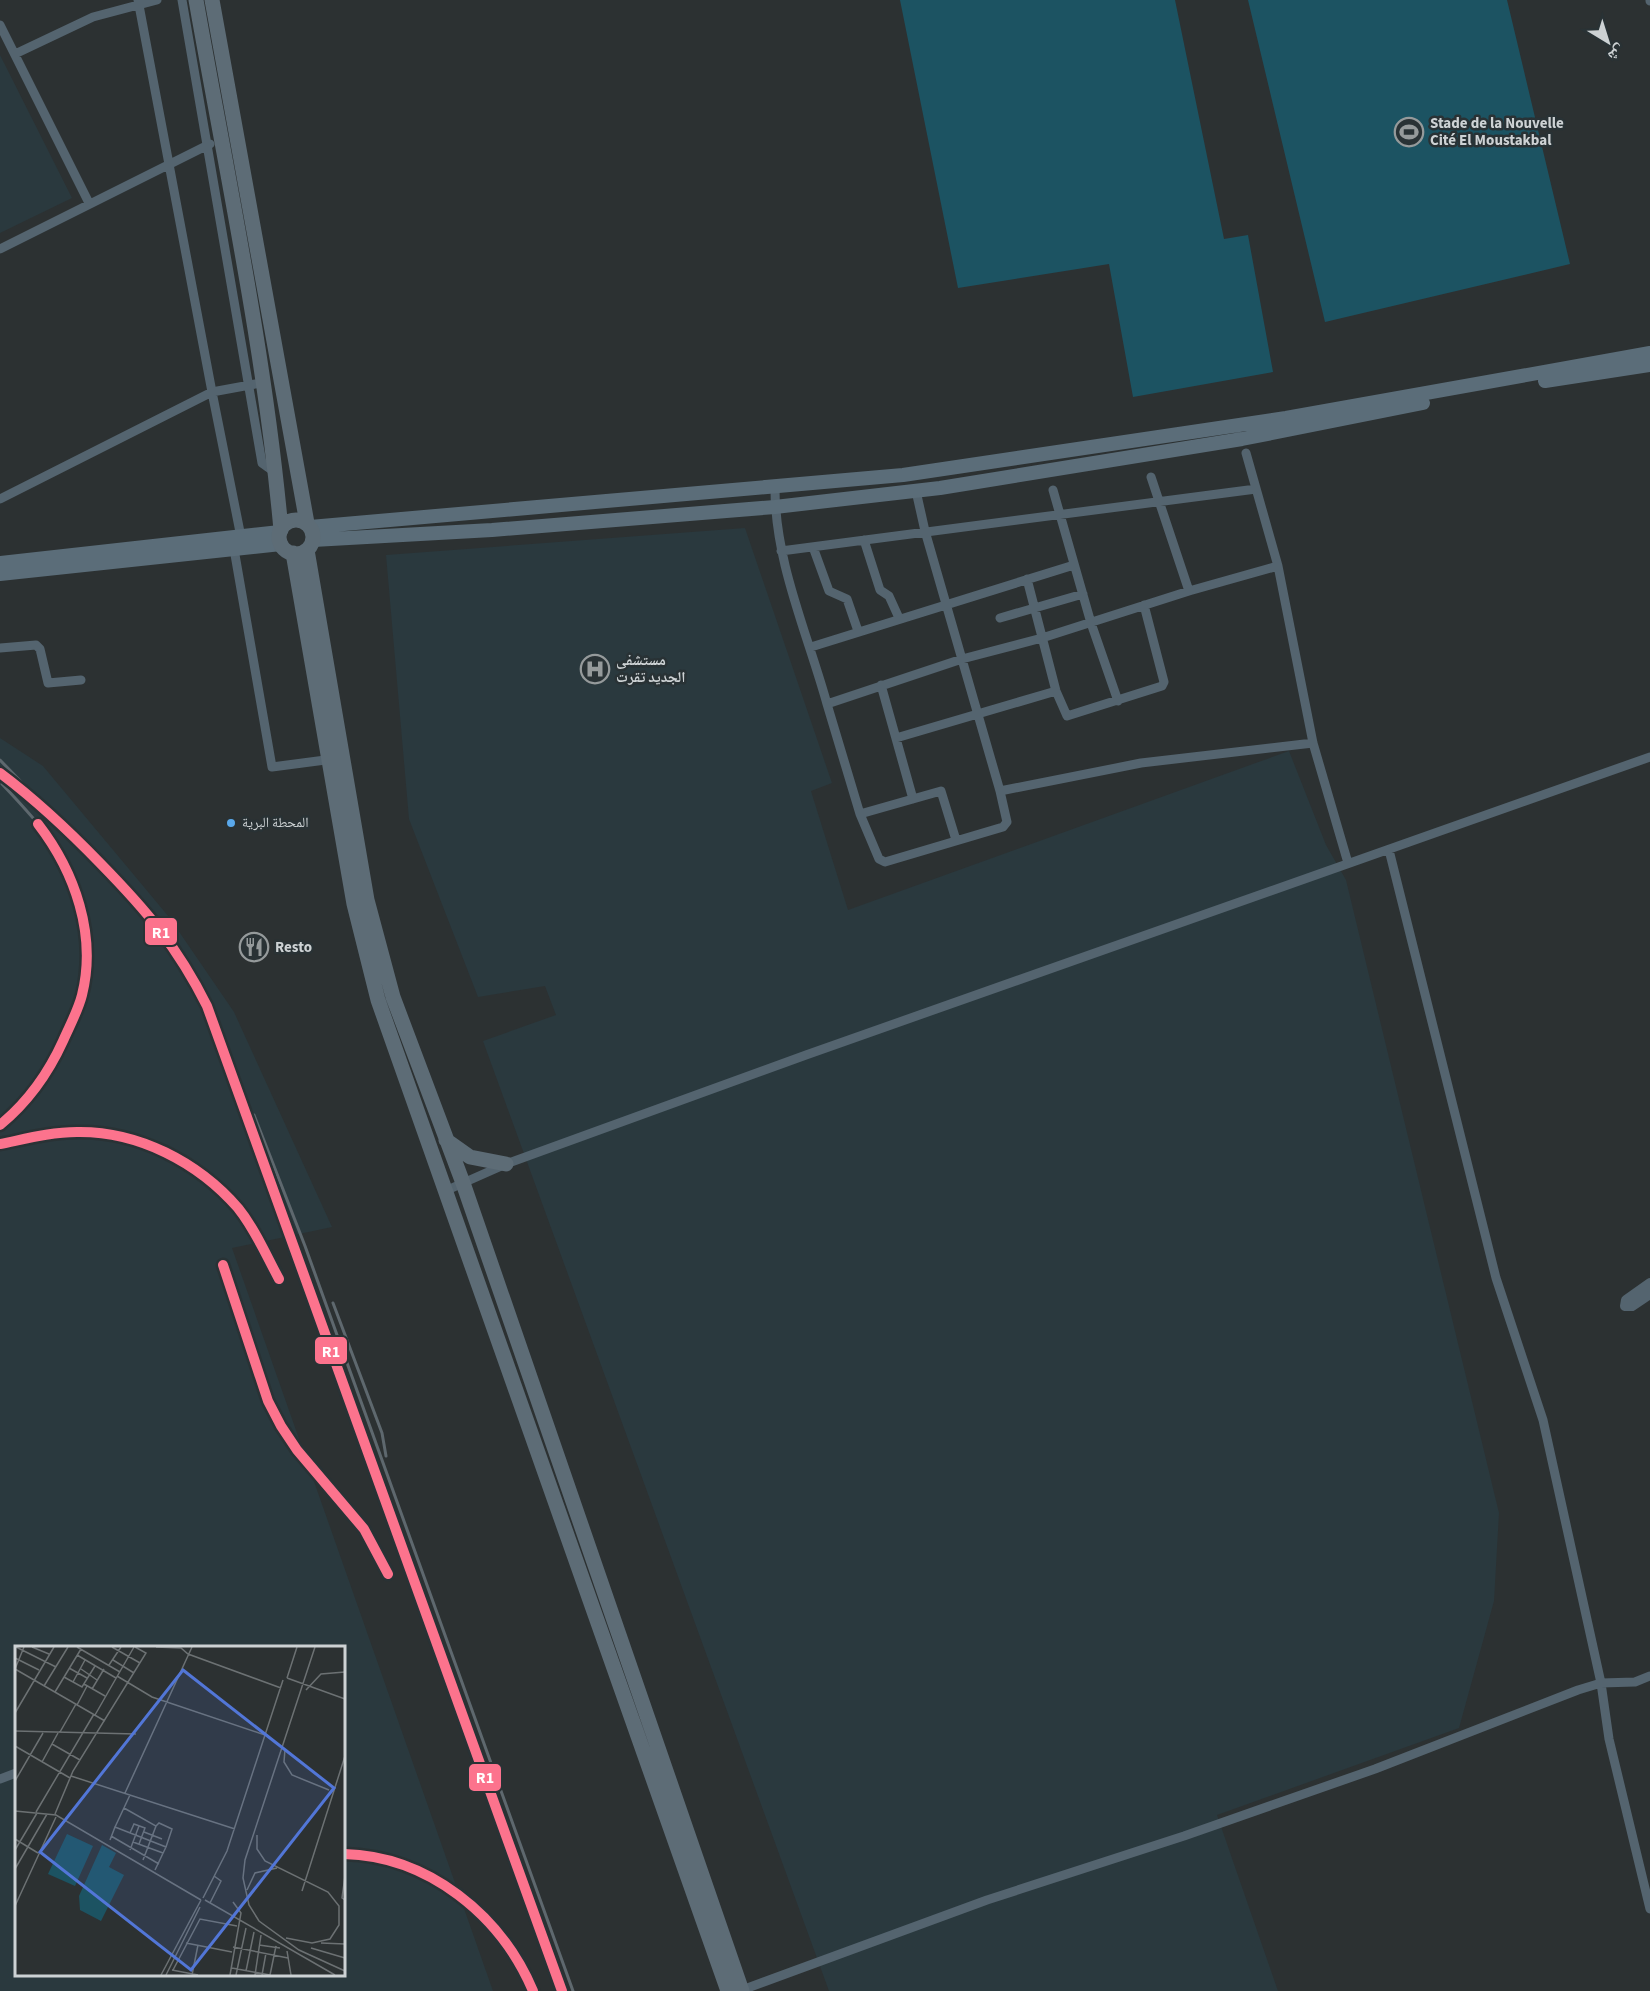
<svg xmlns="http://www.w3.org/2000/svg" width="1650" height="1991" viewBox="0 0 1650 1991" font-family="'Source Sans 3','Noto Naskh Arabic',sans-serif">
<style>
.built{fill:#2a393e;fill-rule:evenodd}
.green{fill:#1c5362}
.lines{fill:none;stroke-linecap:round;stroke-linejoin:round}
.minor{stroke:#54646f;stroke-width:9}
.tertiary{stroke:#54646f;stroke-width:10}
.primary{stroke:#5b6d79;stroke-width:14}
.trunk{stroke:#5d6c76;stroke-width:15}
.rail{stroke:#5e686e;stroke-width:3}
.rail-1-casing{stroke:#293235;stroke-width:15}
.rail-1{stroke:#fc738d;stroke-width:10}
.bus-dot{fill:#5aa8eb;stroke:#293235;stroke-width:2}
.labels{text-anchor:middle;dominant-baseline:central;stroke-width:5;stroke-linejoin:round;paint-order:stroke}
.bus-label{font-size:14px;fill:#cdd2d4;stroke:#293235;text-anchor:start}
.poi-label{font-size:15px;font-weight:bold;fill:#cdd2d4;stroke:#293235;text-anchor:start}
.inset-road{fill:none;stroke:#6c7173;stroke-width:1.5}
.view{fill:#5276d7;fill-opacity:0.15;stroke:#5276d7;stroke-width:3}
.inset-edge{fill:none;stroke:#cdd2d4;stroke-width:3}
.line-badge{stroke:#293235;stroke-width:2}
.badge-label{font-size:16px;text-anchor:middle;font-weight:bold;fill:#fff}
</style>
<rect width="100%" height="100%" fill="#2c3132"/>
<path class="built" d="M 0,55 L 72,198 L 0,233 Z
M 745,528 L 832,783 L 811,791 L 848,910 L 1289,751 L 1326,845 L 1346,880 L 1499,1513 L 1494,1601 L 1459,1728 L 1217,1815 L 1278,1991 L 829,1991 L 483,1041 L 556,1015 L 545,986 L 478,997 L 409,819 L 386,555 Z
M 0,738 L 43,766 L 169,917 L 234,1012 L 332,1227 L 232,1248 L 493,1991 L 0,1991 ZM 16,1648 L 344,1648 L 344,1974 L 16,1974 Z"/>
<path class="green" d="M 900,0 L 1175,0 L 1224,239 L 1248,235 L 1273,372 L 1133,397 L 1109,264 L 958,288 Z
M 1248,0 L 1507,0 L 1570,264 L 1325,322 Z"/>
<g class="lines">
<path class="minor" d="M 182,0 L 262,463 L 276,473
M 1650,0 L 1650,1
M 0,25 L 89,203
M 15,54 L 93,17 L 157,0
M 0,249 L 210,144
M 1151,477 L 1189,591
M 775,485 C 774,560 807,632 827,704 L 962,659 L 1042,638 L 1189,591 L 1278,566 L 1246,453
M 1053,490 L 1091,623 L 1118,701
M 916,491 L 925,531 L 1000,791 L 1141,763 L 1313,743
M 0,499 L 212,392 L 138,0
M 241,537 L 212,392 L 261,383
M 864,540 L 880,590 L 889,596 L 899,618
M 813,547 L 829,591 L 847,599 L 858,631
M 234,549 L 272,767 L 333,759
M 781,551 L 1256,489
M 1278,566 L 1313,743 L 1348,863
M 1027,579 L 1056,691 L 1067,716 L 1162,686 L 1164,682 L 1144,605
M 1000,618 L 1083,594
M 811,647 L 1074,565
M 0,648 L 36,645 L 40,649 L 48,683 L 81,680
M 881,685 L 913,799
M 827,704 L 860,814 L 879,859 L 885,862 L 1003,827 L 1007,822 L 1000,791
M 896,738 L 1056,691
M 860,814 L 941,791 L 956,840
M 1389,850 L 1496,1278 L 1543,1420 L 1601,1683 L 1609,1739 L 1650,1909
M 445,1191 L 506,1164 L 806,1055 L 1650,757
M 0,1779 L 16,1773
M 742,1990 L 987,1900 L 1184,1836 L 1375,1769 L 1578,1690 L 1601,1683 L 1635,1682 L 1650,1676"/>
<path class="tertiary" d="M 1650,1283 L 1626,1300 L 1625,1306 L 1632,1306 L 1650,1294"/>
<path class="primary" d="M 1545,381 L 1650,365
M 310,527 L 903,475 L 1286,418 L 1650,353
M 313,540 L 492,530 L 775,507 L 940,488 L 1242,439 L 1423,403
M 0,563 L 280,532
M 0,574 L 281,544"/>
<path class="trunk" d="M 196,0 C 227,176 265,352 281,530
M 212,0 L 307,523
M279 537a17 17 0 1 1 34 0a17 17 0 1 1-34 0Z
M 307,550 L 367,900 L 393,997 L 463,1183 L 742,1991
M 293,553 L 354,904 L 378,1000 L 728,1991
M 446,1140 L 470,1157 L 506,1164"/>
<path class="rail" d="M 0,760 L 59,821
M 242,1106 L 272,1161 L 254,1115
M 0,1125 C 29,1101 49,1072 64,1038 C 70,1024 78,1010 82,996 C 95,946 81,886 53,843 C 38,822 20,803 2,784
M 0,1144 C 25,1139 51,1132 77,1132 C 138,1131 198,1162 238,1208 C 255,1229 266,1255 279,1279
M 272,1161 L 305,1246 L 573,1991
M 223,1265 L 268,1401 L 281,1426 L 297,1450 L 364,1529 L 388,1574
M 333,1303 L 382,1433 L 386,1456
M 344,1854 C 428,1856 501,1915 533,1991"/>
<g class="rail-1-casing">
<path id="rail-1" d="M 0,773 C 36,800 68,830 100,863 C 146,910 177,946 207,1006 L 562,1991
M 0,1125 C 28,1102 48,1074 63,1041 C 69,1027 78,1011 82,995 C 97,935 75,872 38,824
M 0,1144 C 25,1139 51,1132 77,1132 C 138,1131 198,1162 238,1208 C 255,1229 266,1255 279,1279
M 223,1265 L 268,1401 L 281,1426 L 297,1450 L 364,1529 L 388,1574
M 344,1854 C 428,1856 501,1915 533,1991"/>
</g>
<use href="#rail-1" class="rail-1"/>
</g>
<defs>
<g id="stadium-ring" transform="scale(1.5)"><circle r="9.5" fill="#293235" stroke="#959a9b" stroke-width="1.5"/><path d="M0-5a6.5 5 0 1 0 0 10a6.5 5 0 1 0 0-10ZM-3.5-1.8h7v3.6h-7Z" fill="#959a9b"/></g>
<g id="hospital-ring" transform="scale(1.5)"><circle r="9.5" fill="#293235" stroke="#959a9b" stroke-width="1.5"/><path d="M-5-5h3v3.5h4V-5h3V5h-3V1.5h-4V5h-3Z" fill="#959a9b"/></g>
<g id="restaurant-ring" transform="scale(1.5)"><circle r="9.5" fill="#293235" stroke="#959a9b" stroke-width="1.5"/><path d="M-5-6h1v4h1v-4h1v4h1v-4h1v5L-1.5 .5V6h-2V.5L-5-1ZM5-6V6H3V1.5H1.5Q1.5-4 5-6Z" fill="#959a9b"/></g>
</defs>
<g fill-rule="evenodd">
<use href="#stadium-ring" x="1409" y="132"/>
<use href="#hospital-ring" x="595" y="669"/>
<use href="#restaurant-ring" x="254" y="947"/>
</g>
<circle class="bus-dot" cx="231" cy="823" r="5"/>
<g class="labels">
<g class="bus-label">
<text x="242" y="823">المحطة البرية</text>
</g>
<g class="poi-label">
<text x="1430" y="123">Stade de la Nouvelle<tspan x="1430" dy="17">Cité El Moustakbal</tspan></text>
<text x="616" y="660">مستشفى<tspan x="616" dy="17">الجديد تقرت</tspan></text>
<text x="275" y="947">Resto</text>
</g>
</g>
<g transform="translate(15 1646)">
<rect width="330" height="330" fill="#2c3132"/>
<path d="M 52,188 L 78,200 L 60,240 L 33,228 ZM 87,199 L 101,207 L 94,221 L 109,229 L 86,275 L 65,264 L 64,250 Z" fill="#1c5362"/>
<path class="inset-road" d="M 1,1 L 41,21M 17,1 L 34,8M 62,1 L 105,26M 97,1 L 125,17M 141,1 L 166,2 L 173,8 L 266,42M 300,1 L 230,214 L 228,232 L 234,259 L 244,275 L 284,304 L 330,325M 62,9 L 101,32M 0,12 L 24,24M 98,14 L 119,27M 94,19 L 106,1M 54,22 L 72,32M 0,23 L 90,75M 0,23 L 9,1M 66,23 L 82,34M 102,30 L 137,51 L 250,89M 49,31 L 67,41 L 80,20M 272,32 L 330,53M 272,32 L 282,1M 58,36 L 70,14M 69,38 L 90,50M 29,40 L 53,1M 77,43 L 89,23M 291,44 L 306,28 L 330,26M 40,46 L 66,3M 62,59 L 72,40M 0,67 L 39,1M 80,69 L 119,1M 0,85 L 121,88M 45,86 L 61,58M 37,98 L 65,114M 0,100 L 55,132M 270,103 L 269,116 L 277,129 L 314,144M 27,116 L 43,87M 56,130 L 220,183M 0,135 L 28,87M 110,147 L 177,1M 109,162 L 141,180 L 128,214M 0,165 L 41,169 L 186,254M 21,166 L 79,68M 40,168 L 58,125 L 131,7 L 120,1M 141,180 L 144,177 L 157,183 L 151,201M 100,181 L 115,149M 129,186 L 147,193M 115,187 L 119,178 L 130,182 L 124,198M 242,189 L 242,203 L 250,215 L 313,246 L 324,260 L 324,279 L 315,293 L 297,297 L 271,292M 96,190 L 144,218M 0,193 L 23,207M 95,194 L 100,181 L 151,201 L 140,224M 118,196 L 148,207M 0,204 L 22,167M 115,204 L 124,180M 0,223 L 32,168M 330,230 L 327,252 L 330,254M 232,244 L 240,227 L 262,222M 287,245 L 330,110M 188,252 L 212,205 L 268,34M 190,254 L 320,329M 195,257 L 206,235 L 199,230M 0,260 L 41,171M 171,297 L 217,306M 306,297 L 330,298M 244,299 L 265,302M 218,301 L 273,312M 296,302 L 330,312M 272,305 L 276,329M 217,322 L 255,329M 157,324 L 183,329M 158,324 L 185,273 L 222,280M 231,325 L 239,286M 146,329 L 186,254M 151,329 L 185,261M 177,329 L 183,299M 215,329 L 226,267 L 218,256M 221,329 L 231,282M 240,329 L 246,289M 247,329 L 251,307M 255,329 L 261,300"/>
<path class="view" d="M 168,24 L 319,142 L 176,324 L 25,206 Z"/>
<rect width="330" height="330" class="inset-edge"/>
</g>
<g class="line-badge">
<rect x="144" y="917" width="34" height="29" rx="6" fill="#fc738d"/>
<rect x="314" y="1336" width="34" height="29" rx="6" fill="#fc738d"/>
<rect x="468" y="1763" width="34" height="29" rx="6" fill="#fc738d"/>
</g>
<g class="badge-label">
<text x="161" y="938">R1</text>
<text x="331" y="1357">R1</text>
<text x="485" y="1783">R1</text>
</g>
<g transform="translate(1608 42) rotate(142)" stroke="#293235" stroke-width="4.5" paint-order="stroke">
<path d="M0-4.5L10 22L0 15L-10 22Z" fill="#cdd2d4"/>
<text y="-9" font-size="16" font-weight="bold" text-anchor="middle" fill="#cdd2d4">ش</text>
</g>
</svg>
